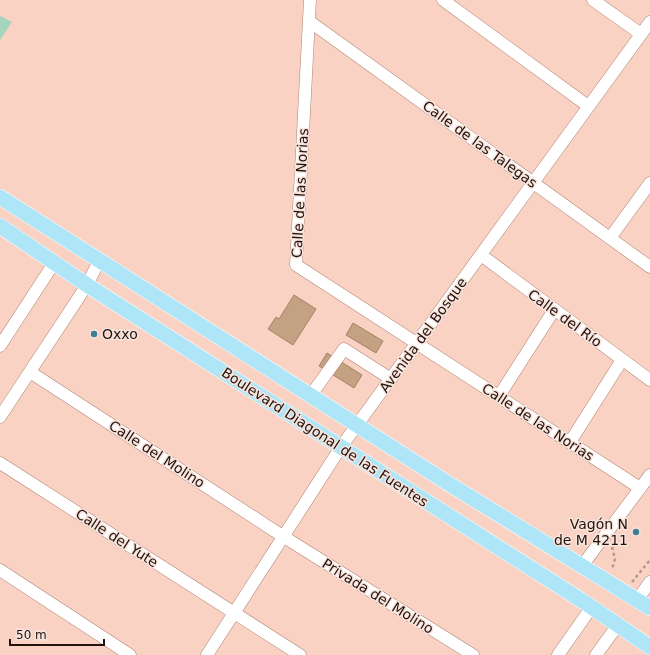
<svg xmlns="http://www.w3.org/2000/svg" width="650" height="655" viewBox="0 0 650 655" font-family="'DejaVu Sans',sans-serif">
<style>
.green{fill:#a3d6bc}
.building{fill:#c4a182;stroke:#a58365}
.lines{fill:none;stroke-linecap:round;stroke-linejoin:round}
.minor-casing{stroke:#af8372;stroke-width:13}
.major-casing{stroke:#fff;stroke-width:16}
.path{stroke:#b7978c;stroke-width:2.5;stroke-dasharray:3 3;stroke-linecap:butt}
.minor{stroke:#fff;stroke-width:12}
.major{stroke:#aee5f7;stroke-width:15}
.poi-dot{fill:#3f7e93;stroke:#f8e4dd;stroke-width:1.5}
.labels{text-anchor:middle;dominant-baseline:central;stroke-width:3;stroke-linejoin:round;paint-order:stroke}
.street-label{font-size:14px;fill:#22120c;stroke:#f8e4dd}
.poi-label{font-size:14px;fill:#22120c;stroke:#f8e4dd;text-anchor:start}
</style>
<rect width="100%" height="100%" fill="#f9d2c4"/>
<path class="green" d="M 0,16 L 12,22 L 0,40 Z"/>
<path class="building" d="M 294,295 L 316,309 L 293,345 L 268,329 L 276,317 L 279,319 Z
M 353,323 L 383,341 L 376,353 L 346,335 Z
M 327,353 L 362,375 L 354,388 L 319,366 Z"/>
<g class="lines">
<g class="minor-casing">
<path id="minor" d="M 310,0 L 296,265 L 640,488
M 443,0 L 588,106
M 593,0 L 641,34
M 309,21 L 650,267
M 610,238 L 650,183
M 481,255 L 650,380
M 0,346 L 54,263
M 30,372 L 284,537 L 473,655
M 311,395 L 344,349 L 391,379
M 499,396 L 554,310
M 0,417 L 87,285 L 99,261
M 570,442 L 622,360
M 0,463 L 300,655
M 582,566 L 650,475
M 0,570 L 130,655
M 637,600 L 650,582
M 207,655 L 341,447 L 650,22
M 558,655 L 591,608
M 596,655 L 617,626"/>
</g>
<g class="major-casing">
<path id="major" d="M 0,197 L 446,482 L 650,608
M 0,226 L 87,285 L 584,602 L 650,647"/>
</g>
<path class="path" d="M 612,547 L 615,559 L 612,569
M 632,582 L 650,560"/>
<use href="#minor" class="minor"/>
<use href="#major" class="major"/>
</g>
<g class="poi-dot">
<circle cx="94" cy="334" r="4"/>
<circle cx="636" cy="532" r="4"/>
</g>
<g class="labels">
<g class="street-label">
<text transform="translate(480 144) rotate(36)">Calle de las Talegas</text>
<text transform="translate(300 193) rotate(-87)">Calle de las Norias</text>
<text transform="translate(565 318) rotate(36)">Calle del Río</text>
<text transform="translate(423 335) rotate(-54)">Avenida del Bosque</text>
<text transform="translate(538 422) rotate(33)">Calle de las Norias</text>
<text transform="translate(325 437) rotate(33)">Boulevard Diagonal de las Fuentes</text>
<text transform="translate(157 454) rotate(33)">Calle del Molino</text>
<text transform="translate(117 538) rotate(33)">Calle del Yute</text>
<text transform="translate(378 596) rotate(32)">Privada del Molino</text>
</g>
<g class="poi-label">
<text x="102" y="334">Oxxo</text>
<text x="628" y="524" text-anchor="end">Vagón N<tspan x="628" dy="16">de M 4211</tspan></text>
</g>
</g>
<path d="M10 639v6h94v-6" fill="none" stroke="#22120c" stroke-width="2"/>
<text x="16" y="639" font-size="12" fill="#22120c" stroke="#f8e4dd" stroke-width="3" paint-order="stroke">50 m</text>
</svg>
